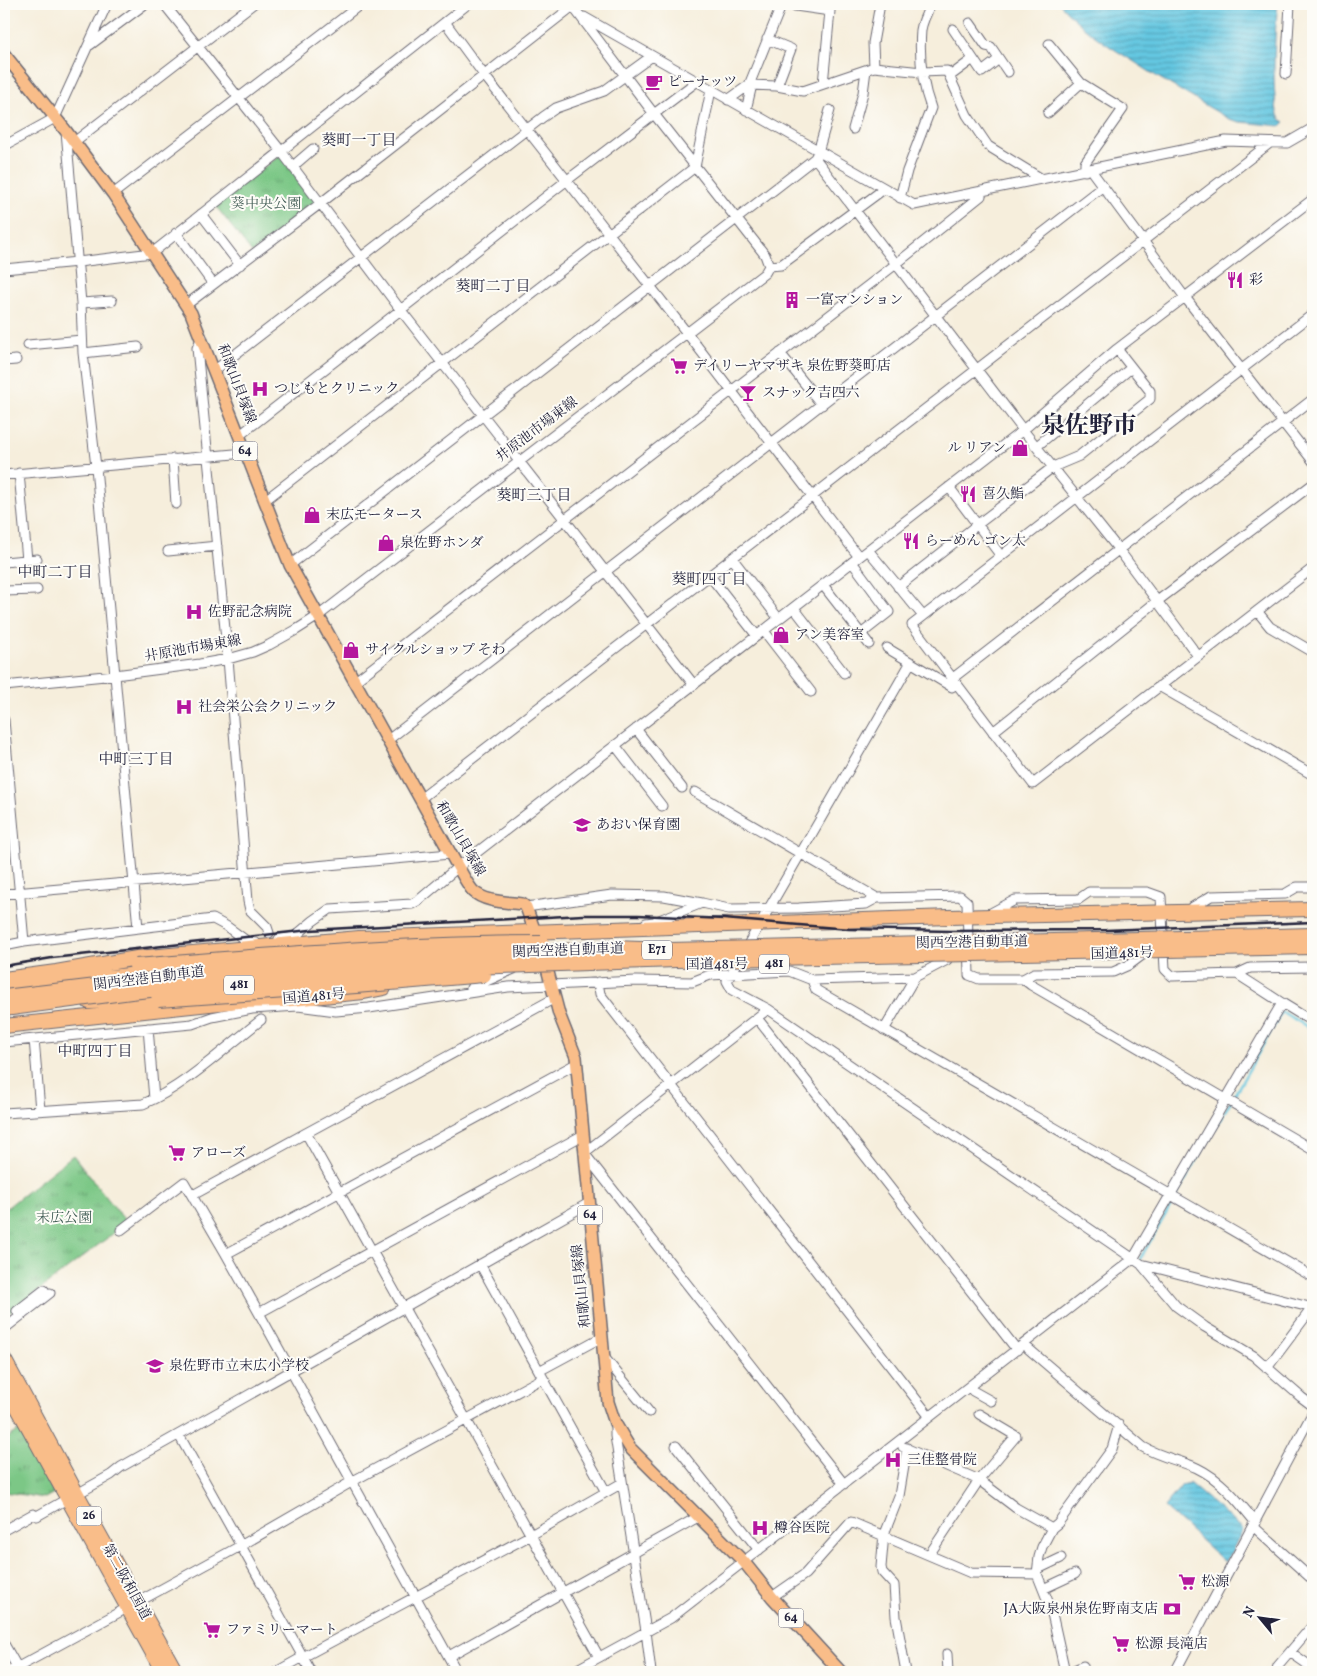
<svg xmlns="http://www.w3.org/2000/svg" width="1317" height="1676" viewBox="0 0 1317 1676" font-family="Vollkorn,'Noto Serif JP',serif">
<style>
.park{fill:url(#park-tufts);stroke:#4e7460}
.water{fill:url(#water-rules);stroke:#42748e}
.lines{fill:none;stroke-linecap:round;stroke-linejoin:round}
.stream{stroke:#63c7e1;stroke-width:2.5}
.minor-casing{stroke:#6c6973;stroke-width:11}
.major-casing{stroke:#6c6973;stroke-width:14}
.highway-casing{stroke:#6c6973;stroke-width:16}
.minor{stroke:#fff;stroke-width:9}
.major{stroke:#f9bd89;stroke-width:11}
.highway{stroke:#f9bd89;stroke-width:14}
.rail{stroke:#22223b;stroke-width:2.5}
.highway-bridge-casing{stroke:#6c6973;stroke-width:16;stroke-linecap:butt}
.highway-bridge{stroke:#f9bd89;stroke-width:14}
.labels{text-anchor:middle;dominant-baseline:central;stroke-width:4;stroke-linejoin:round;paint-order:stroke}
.shield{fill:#fdfcf7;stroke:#646373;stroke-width:1}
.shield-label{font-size:12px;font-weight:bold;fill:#22223b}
.poi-label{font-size:14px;fill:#22223b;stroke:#fdfcf7;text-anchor:start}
.park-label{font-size:14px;fill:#415c55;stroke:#fdfcf7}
.street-label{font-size:14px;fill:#22223b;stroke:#fdfcf7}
.neighbourhood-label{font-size:15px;fill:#22223b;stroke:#fdfcf7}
.town-label{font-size:24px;font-weight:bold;fill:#22223b;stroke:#fdfcf7}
</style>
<defs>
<pattern id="park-tufts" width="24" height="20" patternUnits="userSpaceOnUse" patternTransform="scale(1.25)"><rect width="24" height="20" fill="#7bc786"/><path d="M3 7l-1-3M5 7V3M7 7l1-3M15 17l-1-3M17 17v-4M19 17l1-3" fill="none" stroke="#64a16f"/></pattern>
<pattern id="water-rules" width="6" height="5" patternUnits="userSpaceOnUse" patternTransform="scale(1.25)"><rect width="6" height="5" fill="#63c7e1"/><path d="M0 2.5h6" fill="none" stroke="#51a1b8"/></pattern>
</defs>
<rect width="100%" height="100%" fill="#fdfcf7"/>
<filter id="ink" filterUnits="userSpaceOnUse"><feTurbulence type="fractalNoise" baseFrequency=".02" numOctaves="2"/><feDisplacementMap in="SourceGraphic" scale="10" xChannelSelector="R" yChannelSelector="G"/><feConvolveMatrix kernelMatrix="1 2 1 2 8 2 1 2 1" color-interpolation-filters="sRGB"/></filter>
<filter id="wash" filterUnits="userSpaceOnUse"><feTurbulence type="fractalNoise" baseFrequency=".0096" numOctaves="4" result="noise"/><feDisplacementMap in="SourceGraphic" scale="20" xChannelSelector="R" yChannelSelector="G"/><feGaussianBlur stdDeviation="1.12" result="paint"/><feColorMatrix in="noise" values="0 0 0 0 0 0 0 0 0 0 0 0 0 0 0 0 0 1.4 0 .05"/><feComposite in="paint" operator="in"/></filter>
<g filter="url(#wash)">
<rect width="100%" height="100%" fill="#f6eedc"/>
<path class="park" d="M 280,155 L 316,202 L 252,253 L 215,205 Z
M 73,1155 L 127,1223 L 4,1317 L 4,1210 Z
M 20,1430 L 54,1493 L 45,1498 L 4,1492 L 4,1440 Z"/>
<path class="water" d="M 1060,4 L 1278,4 C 1275,25 1270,104 1280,119 L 1285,122 L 1281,126 L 1240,122 L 1229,119 C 1197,100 1164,82 1133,61 C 1105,44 1082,29 1060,4 Z
M 1189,1483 L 1243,1529 L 1226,1563 L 1164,1507 L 1182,1485 Z"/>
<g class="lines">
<path class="stream" d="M 1140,1259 L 1282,1012 L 1313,1030"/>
</g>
</g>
<g filter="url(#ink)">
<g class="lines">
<g class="minor-casing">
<path id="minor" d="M 164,4 L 281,151 L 400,309 L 694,685
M 782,4 L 830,11 L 823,84
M 584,17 L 914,205 L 1226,141 L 1287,143 L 1313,128
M 445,22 L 484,75 L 687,333 L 859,557
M 970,23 L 986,46 L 991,47 L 1008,72
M 953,29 L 982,72 L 999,59
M 767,39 L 791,49 L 777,86
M 1049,44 L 1081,83 L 1123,109 L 1085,163 L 1085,171
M 90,45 L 145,4
M 874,67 L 873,43 L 880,4
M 1286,74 L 1290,4
M 950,76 L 973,59
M 749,85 L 777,86 L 803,91 L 874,67 L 922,72 L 947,71 L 967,115 L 988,146 L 1042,179
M 728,100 L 749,85 L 782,4
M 746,110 L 752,85
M 1048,113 L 1081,83
M 853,129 L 863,93 L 866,70
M 66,131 L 81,303 L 83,353 L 96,467 L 138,928
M 74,142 L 253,4
M 4,146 L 55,118 L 107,4
M 815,158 L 1023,430 L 1119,550 L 1198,656
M 292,167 L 313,149
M 1090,169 L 1184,296 L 1313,461
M 113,194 L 361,4
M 900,198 L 907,171 L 931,108 C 922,84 919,56 921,30 C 922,22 927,12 931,4
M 201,214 L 240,265
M 176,233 L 213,284
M 769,266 L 781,265 L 884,189
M 4,269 L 78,262 L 152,253 L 468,4
M 81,303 L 112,301
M 186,305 L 321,203 L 573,6
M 1313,314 L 912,625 L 1033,784 L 1313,568
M 202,337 L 197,348 L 228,659 L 248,901 L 250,910 L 267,927 L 269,933
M 28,345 L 82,340
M 83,353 L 138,347
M 780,353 L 822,405
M 4,361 L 16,360
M 215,370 L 543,117 L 556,108 L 604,91 L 652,56
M 240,435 L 566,181 L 696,82
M 1037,446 L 1131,368
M 173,459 L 176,504
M 19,473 L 27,560
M 4,475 L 245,453
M 949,487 L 1001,556
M 264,501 L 695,167 L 711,90
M 868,550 L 923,616
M 168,551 L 217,546
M 732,558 L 779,619
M 4,562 L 37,559
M 852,562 L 889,612 L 861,634
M 290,565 L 815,158 L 818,152 L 830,110
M 710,576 L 757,636
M 823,585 L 869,644
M 898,587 L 978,524 L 1053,467 L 1079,456 L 1150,399 L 1150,391 L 1117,349
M 4,591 L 37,590
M 794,608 L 844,673
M 1257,611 L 1270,627 L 1313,652
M 764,631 L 811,692
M 887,648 L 952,687
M 911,662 L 727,981 L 732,990 L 768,1009 L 1141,1264 L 1313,1308
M 354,682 L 896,264 L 981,196 L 981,191
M 948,684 L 953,678 L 1313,399
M 4,686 L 115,675 L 200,664 L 228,659 L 253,652 L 269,645 L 296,630 L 318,616 L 765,273 L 769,266 L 765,255 L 654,114 L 571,4
M 1159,686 L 1313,775
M 4,720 L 24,942
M 636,729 L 682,788
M 993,732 L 1156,602 L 1313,484
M 388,740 L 1102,187
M 615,745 L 662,806
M 695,792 L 877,898 L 960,896 L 967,902 L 969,975 L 979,979 L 1023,979 L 1034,973 L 1113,972 L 1129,965 L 1145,953
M 420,799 L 1270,143
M 4,894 L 450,854
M 526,907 L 612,895 L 664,896 L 702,903
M 1186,911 L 1211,896 L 1285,894 L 1297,887 L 1313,887
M 989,914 L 1015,900 L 1079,899 L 1089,892 L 1147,892 L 1161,897 L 1165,969 L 1172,976 L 1237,974 L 1250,968 L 1313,967
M 646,923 L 654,922 L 702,903 L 729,909 L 799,908 L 866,904 L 877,898
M 279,939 L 294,937 L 313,921 L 330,909 L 412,904 L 419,900 L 458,867 L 1023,430 L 1117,349 L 1313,199
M 4,946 L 24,942 L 213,919 L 226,926 L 248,942 L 256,943
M 1237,974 L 1282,1003
M 1023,979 L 1031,985 L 1313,1150
M 812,980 L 816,990 L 1313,1277
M 598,982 L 600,994 L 930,1417
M 471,988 L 514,969
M 555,998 L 306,1133 L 599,1657
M 768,1009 L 584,1153 L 844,1484
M 757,1018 L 1017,1350
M 148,1028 L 154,1099
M 884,1030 L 915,977
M 34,1039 L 40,1110
M 4,1042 L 192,1024 L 212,1017 L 252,1009 L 298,1006 L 336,1011 L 369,1008 L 508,987 L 636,981 L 692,982 L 710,975 L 789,971 L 812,980 L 915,977 L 947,960
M 4,1113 L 143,1104 C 183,1088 226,1047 261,1020
M 193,1195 L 306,1133
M 121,1230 L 184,1182 L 226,1254 L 572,1066 L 577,1065
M 226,1254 L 259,1313 L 583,1135
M 480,1264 L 606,1492
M 1141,1264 L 1176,1306 L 1205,1327 L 1254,1356 L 1301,1397 L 1313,1406
M 259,1313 L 457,1672
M 20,1316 L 17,1311 L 44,1290
M 4,1329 L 50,1293
M 1024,1345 L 1143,1447 C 1160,1457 1179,1460 1197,1468 C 1222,1480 1239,1502 1256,1523
M 604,1357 L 649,1412
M 1267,1368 L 1312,1308
M 539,1371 L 602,1337
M 970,1387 L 973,1391 L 991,1401
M 615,1423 L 615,1436 L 646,1631 L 651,1672
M 179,1435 L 303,1657 L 276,1672
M 676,1446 L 759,1550
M 903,1447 L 979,1480 L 1016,1508 L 1052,1528
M 77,1494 L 111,1475 L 121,1467 L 589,1203
M 1254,1527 L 1313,1580
M 4,1530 L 33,1514 L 37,1516 L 67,1499
M 929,1555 L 979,1480 L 1016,1436 L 979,1414
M 1038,1569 L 1061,1558
M 1043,1589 L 1075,1574
M 772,1597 L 805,1574 L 851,1522 L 971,1573 L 1037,1574
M 138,1602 L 242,1545 L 353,1481 L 543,1378
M 4,1644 L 20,1672
M 1290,1652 L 1313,1668
M 947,1654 L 948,1672
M 449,1656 L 698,1517
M 9,1672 L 127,1608
M 311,1672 L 303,1657 L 531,1535 L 622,1483
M 572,1672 L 671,1618 L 1133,1259 L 1282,1003 L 1313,1022
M 906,1672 L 896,1617 L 894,1585 L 882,1572 L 881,1567 L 884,1534 L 899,1496 L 907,1448
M 1065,1672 L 1051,1609 L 1037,1574 L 1039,1557 L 1042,1547 L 1052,1528 L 1058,1523 L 1112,1449 L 1119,1425
M 1070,1672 L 1083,1666
M 1175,1672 L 1313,1412
M 1276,1672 L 1278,1666 L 1313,1625"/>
</g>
<g class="major-casing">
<path id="major" d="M 4,54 L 66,131 L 113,194 L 191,313 L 290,565 L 458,867 C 463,875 467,884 473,891 C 484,902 507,902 522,904 L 526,907 L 538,940
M 544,957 L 559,1014 L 576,1057 L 608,1402 L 615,1423 L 630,1448 L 744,1562 L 772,1597 L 841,1672"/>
</g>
<g class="highway-casing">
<path id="highway" d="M 4,979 L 56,972 L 137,958 L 359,938 L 949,917 L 1313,909
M 4,989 L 182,969
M 89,1002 L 158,1000
M 4,1026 L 238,1001 L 281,1000 L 364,992 L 384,988
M 4,1359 L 77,1494 L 176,1672
M 4,1383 L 163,1672"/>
</g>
<use href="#minor" class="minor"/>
<use href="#major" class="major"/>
<use href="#highway" class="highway"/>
<path class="rail" d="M 4,966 L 52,958 L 310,930 L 583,915 L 638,915 L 724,919 L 849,929 L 950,931 L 1106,930 L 1313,922"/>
<g class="highway-bridge-casing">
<path id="highway-bridge" d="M 136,966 C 271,955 406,943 542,943
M 4,997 L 214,972 L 342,962 L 614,948 L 669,950 L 1313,935
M 158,1000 L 356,986 L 484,975
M 4,1009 L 131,992 L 243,980 L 440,968 L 676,960 L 1313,947"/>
</g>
<use href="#highway-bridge" class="highway-bridge"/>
</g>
</g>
<defs>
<g id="cafe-bare" transform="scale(1.35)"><path d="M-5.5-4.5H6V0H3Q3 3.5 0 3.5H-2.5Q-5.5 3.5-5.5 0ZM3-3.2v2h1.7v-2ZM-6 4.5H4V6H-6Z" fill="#b5179e" stroke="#fdfcf7" stroke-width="2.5" paint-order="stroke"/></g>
<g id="restaurant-bare" transform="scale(1.35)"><path d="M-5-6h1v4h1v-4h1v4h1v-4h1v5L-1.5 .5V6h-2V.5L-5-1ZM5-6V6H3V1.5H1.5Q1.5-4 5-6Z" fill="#b5179e" stroke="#fdfcf7" stroke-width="2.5" paint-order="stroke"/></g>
<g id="building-bare" transform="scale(1.35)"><path d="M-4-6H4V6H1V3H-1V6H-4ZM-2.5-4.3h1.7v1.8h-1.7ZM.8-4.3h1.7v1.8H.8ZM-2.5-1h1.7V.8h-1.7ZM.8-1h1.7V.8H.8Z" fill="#b5179e" stroke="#fdfcf7" stroke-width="2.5" paint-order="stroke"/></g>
<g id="supermarket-bare" transform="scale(1.35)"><path d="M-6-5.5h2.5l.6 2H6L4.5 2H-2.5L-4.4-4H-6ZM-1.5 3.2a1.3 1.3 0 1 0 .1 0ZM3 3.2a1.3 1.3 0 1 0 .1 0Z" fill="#b5179e" stroke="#fdfcf7" stroke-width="2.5" paint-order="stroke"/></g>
<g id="hospital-bare" transform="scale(1.35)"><path d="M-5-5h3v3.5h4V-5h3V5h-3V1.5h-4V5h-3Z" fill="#b5179e" stroke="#fdfcf7" stroke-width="2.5" paint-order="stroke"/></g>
<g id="bar-bare" transform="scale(1.35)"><path d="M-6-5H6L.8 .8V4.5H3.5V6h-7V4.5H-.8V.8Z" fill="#b5179e" stroke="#fdfcf7" stroke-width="2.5" paint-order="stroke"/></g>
<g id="shop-bare" transform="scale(1.35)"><path d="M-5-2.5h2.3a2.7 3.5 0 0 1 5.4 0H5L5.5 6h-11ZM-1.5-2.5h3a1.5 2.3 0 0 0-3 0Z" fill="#b5179e" stroke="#fdfcf7" stroke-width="2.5" paint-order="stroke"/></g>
<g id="school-bare" transform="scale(1.35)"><path d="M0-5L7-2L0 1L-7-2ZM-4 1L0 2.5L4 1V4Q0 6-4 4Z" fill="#b5179e" stroke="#fdfcf7" stroke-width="2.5" paint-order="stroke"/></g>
<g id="bank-bare" transform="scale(1.35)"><path d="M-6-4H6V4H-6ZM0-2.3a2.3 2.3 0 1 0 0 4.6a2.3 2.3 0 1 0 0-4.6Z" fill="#b5179e" stroke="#fdfcf7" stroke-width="2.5" paint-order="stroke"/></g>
</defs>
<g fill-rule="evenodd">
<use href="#cafe-bare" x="654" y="82"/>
<use href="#restaurant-bare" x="1235" y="280"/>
<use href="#building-bare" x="792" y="300"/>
<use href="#supermarket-bare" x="679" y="366"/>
<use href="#hospital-bare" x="260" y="389"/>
<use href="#bar-bare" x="748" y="393"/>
<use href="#shop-bare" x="1020" y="448"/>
<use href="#restaurant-bare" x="968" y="494"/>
<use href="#shop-bare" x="312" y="515"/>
<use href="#restaurant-bare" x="911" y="541"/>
<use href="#shop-bare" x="386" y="543"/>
<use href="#hospital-bare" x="194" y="612"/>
<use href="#shop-bare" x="781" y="635"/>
<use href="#shop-bare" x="351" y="650"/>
<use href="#hospital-bare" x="184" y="707"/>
<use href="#school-bare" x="582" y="825"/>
<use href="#supermarket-bare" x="177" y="1153"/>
<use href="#school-bare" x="155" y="1366"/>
<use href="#hospital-bare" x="893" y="1460"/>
<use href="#hospital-bare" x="760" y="1528"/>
<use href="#supermarket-bare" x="1187" y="1582"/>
<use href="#bank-bare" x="1172" y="1609"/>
<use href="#supermarket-bare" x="212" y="1630"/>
<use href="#supermarket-bare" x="1121" y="1644"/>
</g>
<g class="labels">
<g class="shield">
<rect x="232.5" y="441.5" width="25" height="19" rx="4"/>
<rect x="642" y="940.5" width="30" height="19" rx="4"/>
<rect x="759" y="954.5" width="30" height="19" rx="4"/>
<rect x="224" y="975.5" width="30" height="19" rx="4"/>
<rect x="577.5" y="1205.5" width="25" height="19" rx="4"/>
<rect x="76.5" y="1506.5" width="25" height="19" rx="4"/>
<rect x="778.5" y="1608.5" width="25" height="19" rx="4"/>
</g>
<g class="shield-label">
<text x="245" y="451">64</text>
<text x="657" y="950">E71</text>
<text x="774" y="964">481</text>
<text x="239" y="985">481</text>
<text x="590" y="1215">64</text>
<text x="89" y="1516">26</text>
<text x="791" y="1618">64</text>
</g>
<g class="poi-label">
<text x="668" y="82">ピーナッツ</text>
<text x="1249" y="280">彩</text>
<text x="806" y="300">一富マンション</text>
<text x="693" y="366">デイリーヤマザキ 泉佐野葵町店</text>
<text x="274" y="389">つじもとクリニック</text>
<text x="762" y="393">スナック吉四六</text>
<text x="1006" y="448" text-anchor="end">ル リアン</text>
<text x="982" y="494">喜久鮨</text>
<text x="326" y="515">末広モータース</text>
<text x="925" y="541">らーめん ゴン太</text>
<text x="400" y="543">泉佐野ホンダ</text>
<text x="208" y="612">佐野記念病院</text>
<text x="795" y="635">アン美容室</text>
<text x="365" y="650">サイクルショップ そわ</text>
<text x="198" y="707">社会栄公会クリニック</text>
<text x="596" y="825">あおい保育園</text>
<text x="191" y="1153">アローズ</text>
<text x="169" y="1366">泉佐野市立末広小学校</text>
<text x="907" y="1460">三佳整骨院</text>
<text x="774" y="1528">樽谷医院</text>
<text x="1201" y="1582">松源</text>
<text x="1158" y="1609" text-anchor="end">JA大阪泉州泉佐野南支店</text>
<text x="226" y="1630">ファミリーマート</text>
<text x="1135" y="1644">松源 長滝店</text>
</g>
<g class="park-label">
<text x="266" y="204">葵中央公園</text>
<text x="64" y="1218">末広公園</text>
</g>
<g class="street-label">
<text transform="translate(236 384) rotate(69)">和歌山貝塚線</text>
<text transform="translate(537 430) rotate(-37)">井原池市場東線</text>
<text transform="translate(193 649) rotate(-10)">井原池市場東線</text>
<text transform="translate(460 839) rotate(60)">和歌山貝塚線</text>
<text transform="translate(972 943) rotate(-1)">関西空港自動車道</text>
<text transform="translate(568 951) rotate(-2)">関西空港自動車道</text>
<text transform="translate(1122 954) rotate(-2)">国道481号</text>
<text transform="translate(717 965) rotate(-1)">国道481号</text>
<text transform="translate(149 979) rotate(-7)">関西空港自動車道</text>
<text transform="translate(314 997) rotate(-5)">国道481号</text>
<text transform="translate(582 1286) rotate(-96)">和歌山貝塚線</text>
<text transform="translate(126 1582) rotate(61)">第二阪和国道</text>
</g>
<g class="neighbourhood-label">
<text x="359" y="141">葵町一丁目</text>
<text x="493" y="287">葵町二丁目</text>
<text x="534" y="496">葵町三丁目</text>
<text x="55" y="573">中町二丁目</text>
<text x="709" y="580">葵町四丁目</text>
<text x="136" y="760">中町三丁目</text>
<text x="95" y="1052">中町四丁目</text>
</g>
<g class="town-label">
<text x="1089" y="427">泉佐野市</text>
</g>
</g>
<rect width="1317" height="1676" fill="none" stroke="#fdfcf7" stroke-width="20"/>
<g transform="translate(1260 1618) rotate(299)" stroke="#fdfcf7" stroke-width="4" paint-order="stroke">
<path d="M0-4L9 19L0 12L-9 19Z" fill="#22223b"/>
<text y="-8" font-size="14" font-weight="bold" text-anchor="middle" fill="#22223b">N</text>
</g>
</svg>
